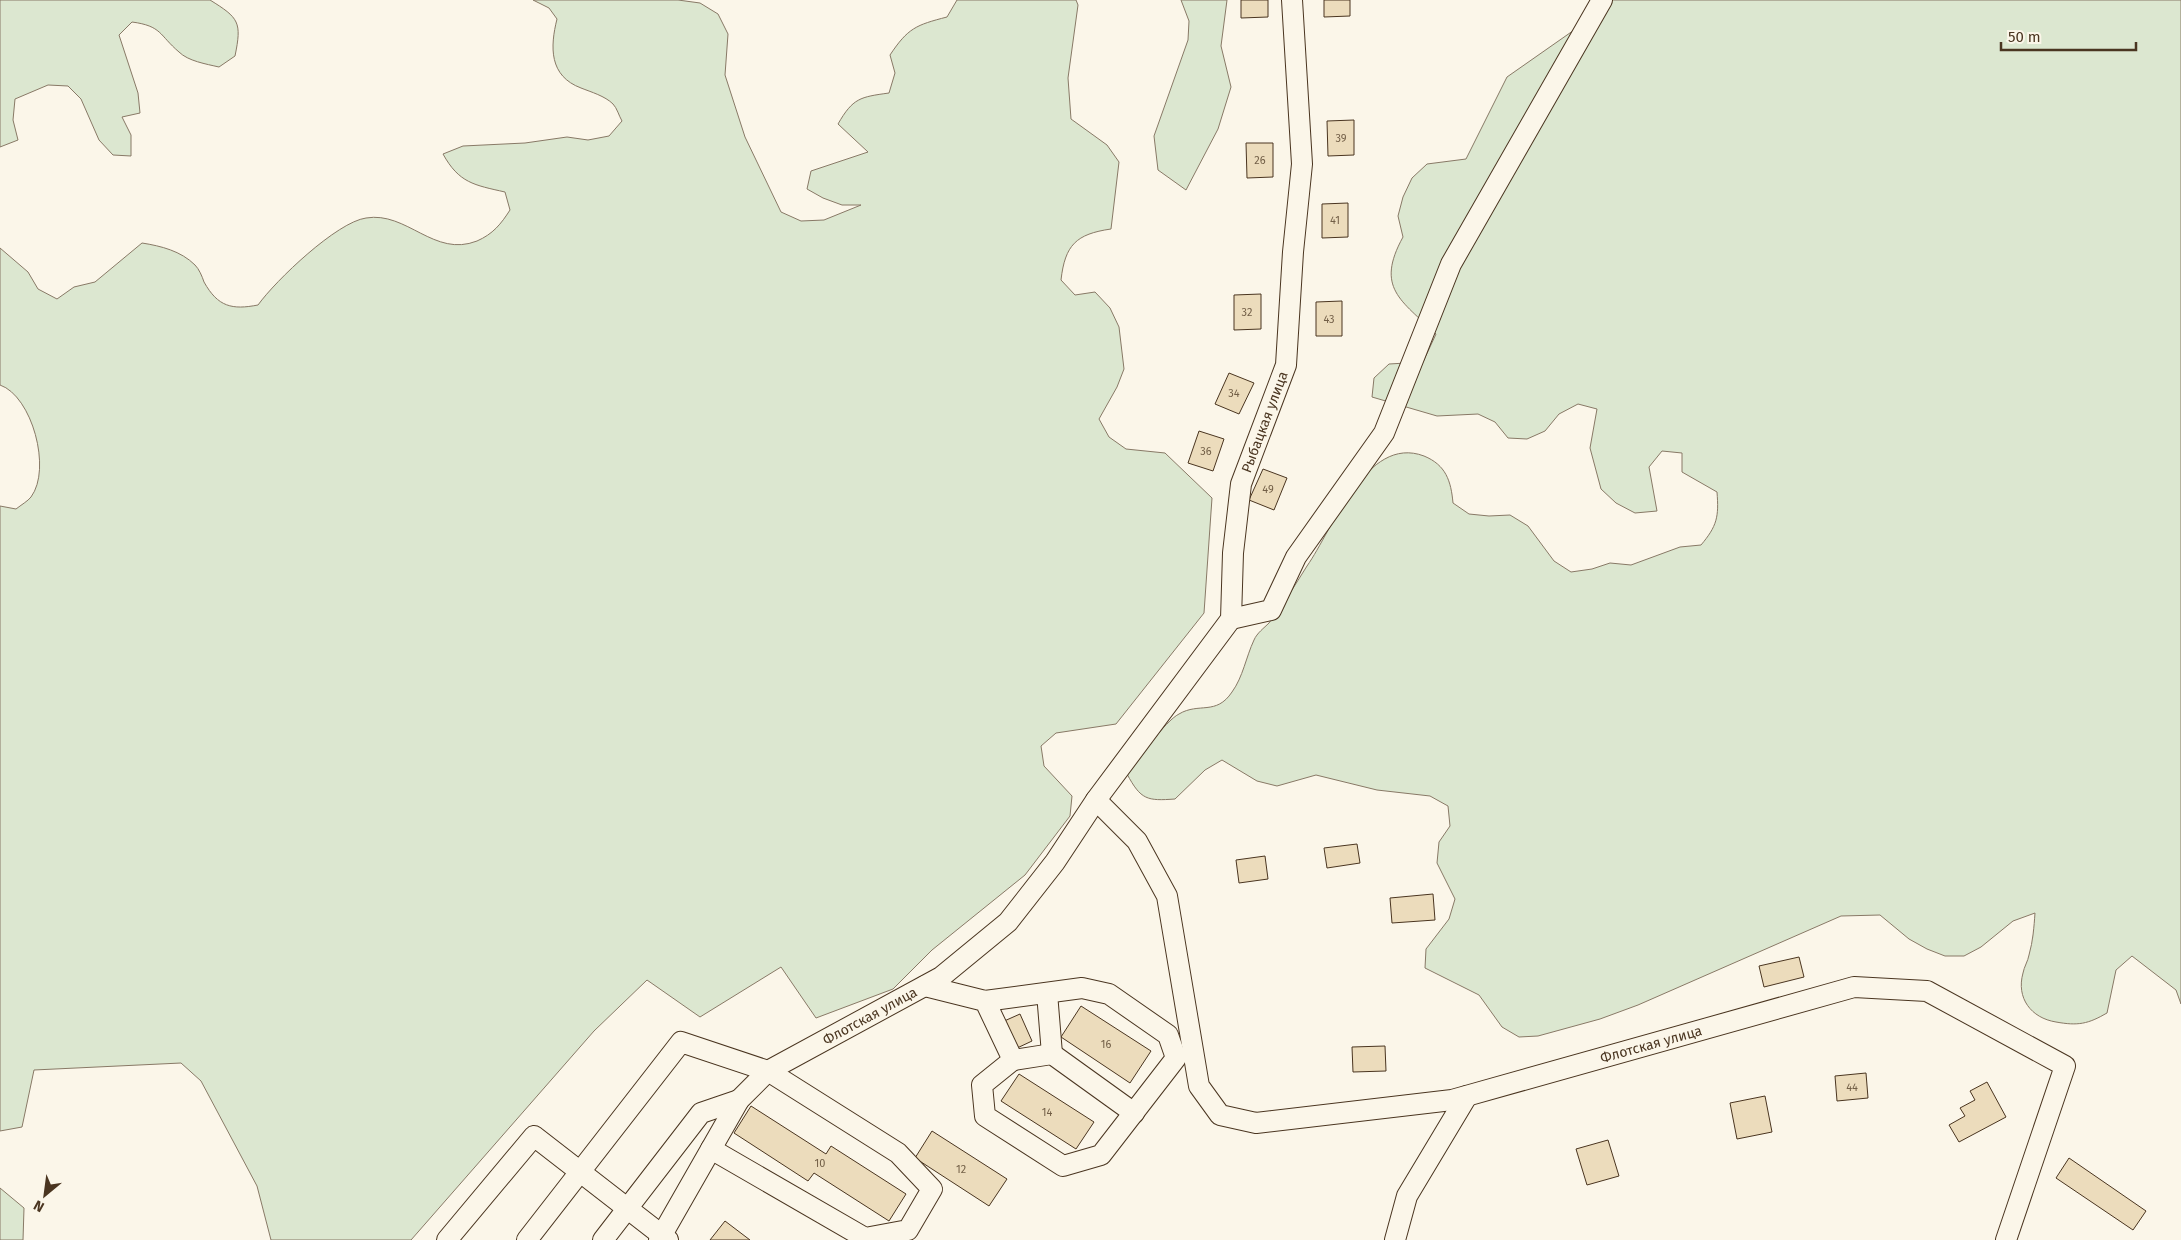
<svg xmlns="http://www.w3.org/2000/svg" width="2181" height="1240" viewBox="0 0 2181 1240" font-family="'Fira Sans',sans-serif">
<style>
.green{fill:#dce7d0;stroke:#887966}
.building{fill:#ecdcbc;stroke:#4a3520}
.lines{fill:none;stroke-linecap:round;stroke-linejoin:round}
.minor-casing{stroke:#4a3520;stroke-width:22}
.minor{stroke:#fbf6e9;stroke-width:20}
.labels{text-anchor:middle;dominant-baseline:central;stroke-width:4;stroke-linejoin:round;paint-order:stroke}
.number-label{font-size:11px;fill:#725f47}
.street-label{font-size:14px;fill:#4a3520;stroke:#fbf6e9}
</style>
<rect width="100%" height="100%" fill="#fbf6e9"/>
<path class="green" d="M 0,0 L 210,0 C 239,18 242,22 235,56 L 219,67 C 206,64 188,61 179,52 C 159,35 162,26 132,22 L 119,35 L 138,93 L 140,113 L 122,117 L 131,135 L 131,156 L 113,155 L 99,140 L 81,99 L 68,86 L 48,85 L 15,99 L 13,120 L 18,140 L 0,147 Z
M 533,0 L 678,0 L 700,3 L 718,14 L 728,34 L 725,75 L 745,137 L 781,212 L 801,221 L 824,220 L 861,205 L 842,205 L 823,198 L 807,189 L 811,171 L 868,152 L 838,124 C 853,98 860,97 889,93 L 895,73 L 890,55 C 908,28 916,25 947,17 L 957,0 L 1076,0 L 1078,5 L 1068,78 L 1071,119 L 1107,145 L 1119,162 L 1111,229 C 1076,234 1065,245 1061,280 L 1075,295 L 1095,292 L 1110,308 L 1119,327 L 1124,369 L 1117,387 L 1099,419 L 1109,437 L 1126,449 L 1165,453 L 1212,498 L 1204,613 L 1116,724 L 1056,733 L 1041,746 L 1044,766 L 1072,796 L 1070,816 L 1025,875 L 932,950 L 893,989 L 816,1018 L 781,967 L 700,1017 L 647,980 L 594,1031 L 411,1240 L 271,1240 L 257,1186 L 201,1081 L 181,1063 L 34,1070 L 22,1127 L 0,1131 L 0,506 L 16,509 C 21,505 28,501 31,497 C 52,469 32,396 0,385 L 0,248 L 28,272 L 38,289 L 57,299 L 74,287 L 95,282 L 142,243 C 161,246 181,251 195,265 C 199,269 202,276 204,282 C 218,307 232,310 258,305 C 276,280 337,222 366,218 C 407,211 434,258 477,241 C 493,234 501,224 510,210 L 505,192 C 474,185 459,183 443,154 L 463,146 L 525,143 L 567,137 L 588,140 L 609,136 L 622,121 C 619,116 617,108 613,104 C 605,96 591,92 581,88 C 549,76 550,47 557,19 L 549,8 Z
M 1181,0 L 1227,0 L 1221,46 L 1231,87 L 1218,129 L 1186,190 L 1158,170 L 1154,136 L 1188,40 L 1189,21 Z
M 1596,0 L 2181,0 L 2181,1004 L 2176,990 L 2132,956 L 2116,970 L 2107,1013 C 2088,1024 2078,1026 2056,1022 C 2031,1018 2016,998 2023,973 C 2024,967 2028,961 2029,955 C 2033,941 2034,927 2035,913 L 2013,921 L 1981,947 L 1964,956 L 1945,956 L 1927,949 L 1909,939 L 1880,915 L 1841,916 L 1638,1005 L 1600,1019 L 1538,1036 L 1519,1037 L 1502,1027 L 1479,995 L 1425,968 L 1426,949 L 1449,919 L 1455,899 L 1437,863 L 1439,842 L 1450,826 L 1448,806 L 1430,796 L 1377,790 L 1316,775 L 1277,786 L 1257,781 L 1222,760 L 1205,770 L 1175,799 C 1147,801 1141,800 1127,774 C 1137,761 1165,721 1179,714 C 1199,702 1216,716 1232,692 C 1243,677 1246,657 1254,640 C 1257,633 1264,628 1269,623 C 1283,605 1295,585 1307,566 C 1332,531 1366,434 1424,456 C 1446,465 1451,481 1453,503 L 1469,514 L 1489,516 L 1510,515 L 1528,526 L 1554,561 L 1571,572 L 1592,569 L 1610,563 L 1631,565 L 1680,547 L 1701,545 C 1717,526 1719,517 1717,492 L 1682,472 L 1682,453 L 1662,451 L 1649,467 L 1657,511 L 1635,513 L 1616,503 L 1601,489 L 1590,448 L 1597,409 L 1578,404 L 1559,414 L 1545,431 L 1527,439 L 1508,438 L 1495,422 L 1478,414 L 1437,416 L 1372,397 L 1374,378 L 1389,364 L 1423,362 L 1436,334 C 1401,300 1375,288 1403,237 L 1398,216 L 1403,197 L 1412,178 L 1427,164 L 1466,159 L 1507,77 L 1587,21 Z
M 0,1188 L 24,1208 L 23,1240 L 0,1240 Z"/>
<path class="building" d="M 1241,0 L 1268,0 L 1268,17 L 1241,18 Z
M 1324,0 L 1350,0 L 1350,16 L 1324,17 Z
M 1354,120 L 1354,155 L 1328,156 L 1327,121 Z
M 1246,143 L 1273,143 L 1273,177 L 1247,178 Z
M 1348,203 L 1348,237 L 1322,238 L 1322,204 Z
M 1261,294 L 1261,329 L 1234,330 L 1234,295 Z
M 1342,301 L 1342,336 L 1316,336 L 1316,302 Z
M 1229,373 L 1254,383 L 1239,414 L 1215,404 Z
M 1199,431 L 1224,439 L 1213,471 L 1188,463 Z
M 1263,469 L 1287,478 L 1274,510 L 1249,500 Z
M 1357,844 L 1360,863 L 1327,868 L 1324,848 Z
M 1265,856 L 1268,879 L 1239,883 L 1236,860 Z
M 1433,894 L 1435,920 L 1392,923 L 1390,898 Z
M 1799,957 L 1804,977 L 1764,987 L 1759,966 Z
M 1081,1006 L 1151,1051 L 1130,1083 L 1061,1037 Z
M 1020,1014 L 1032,1041 L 1015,1049 L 1002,1022 Z
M 1385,1046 L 1386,1071 L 1353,1072 L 1352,1047 Z
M 1866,1073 L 1868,1098 L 1837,1101 L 1835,1076 Z
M 1019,1074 L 1094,1122 L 1076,1149 L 1001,1101 Z
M 1987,1082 L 2006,1117 L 1959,1142 L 1949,1125 L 1965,1116 L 1960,1108 L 1975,1100 L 1970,1091 Z
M 1765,1096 L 1772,1132 L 1737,1139 L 1730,1103 Z
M 751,1106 L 826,1154 L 831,1146 L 906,1194 L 889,1221 L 814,1173 L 808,1181 L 734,1133 Z
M 932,1131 L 1007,1179 L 989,1206 L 915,1158 Z
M 1608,1140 L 1619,1176 L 1587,1185 L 1576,1149 Z
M 2069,1158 L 2146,1211 L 2133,1230 L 2056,1178 Z
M 725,1221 L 750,1240 L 710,1240 Z"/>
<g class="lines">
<g class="minor-casing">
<g id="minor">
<path d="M 1231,619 L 1271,610 L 1296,557 L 1384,433 L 1451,264 L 1602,0"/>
<path id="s1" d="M 1096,800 L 1137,841 L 1167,896 L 1199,1086 L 1220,1115 L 1256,1123 L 1452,1100 L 1854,987 L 1927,991 L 2065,1066 L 2006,1240"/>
<path d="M 925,986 L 985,1001 L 1082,988 L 1109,994 L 1168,1035 L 1176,1058 L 1101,1155 L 1063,1166 L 985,1116 L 982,1085 L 1013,1060 L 985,1001"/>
<path d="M 1047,993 L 1052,1054"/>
<path d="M 1013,1060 L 1052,1054 L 1134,1113"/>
<path d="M 447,1240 L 534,1136 L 668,1240"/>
<path d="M 527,1240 L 681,1042 L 768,1071 L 898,1153 L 932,1189 L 908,1230 L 865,1238 L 711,1149"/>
<path d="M 603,1240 L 701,1113 L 739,1100"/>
<path id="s2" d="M 659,1240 L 739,1100 L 768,1071 L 941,977 L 1008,922 L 1055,862 L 1096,800 L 1231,619 L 1233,553 L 1241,484 L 1286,365 L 1293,252 L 1302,164 L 1292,0"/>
<path d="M 1395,1240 L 1407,1196 L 1467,1096"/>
</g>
</g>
<use href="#minor" class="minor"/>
</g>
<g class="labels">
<g class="number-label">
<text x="1341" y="138">39</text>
<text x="1260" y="160">26</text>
<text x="1335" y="220">41</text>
<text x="1247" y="312">32</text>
<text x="1329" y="319">43</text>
<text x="1234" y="393">34</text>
<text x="1206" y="451">36</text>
<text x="1268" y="489">49</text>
<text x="1106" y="1044">16</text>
<text x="1852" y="1087">44</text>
<text x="1047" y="1112">14</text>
<text x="820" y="1163">10</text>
<text x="961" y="1169">12</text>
</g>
<g class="street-label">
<text stroke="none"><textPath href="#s2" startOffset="1064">Рыбацкая улица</textPath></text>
<text stroke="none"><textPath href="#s2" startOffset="318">Флотская улица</textPath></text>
<text stroke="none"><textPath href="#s1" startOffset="790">Флотская улица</textPath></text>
</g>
</g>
<g transform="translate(45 1195) rotate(209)" stroke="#fbf6e9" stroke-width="4" paint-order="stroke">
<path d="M0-4L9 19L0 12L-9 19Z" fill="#4a3520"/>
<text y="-8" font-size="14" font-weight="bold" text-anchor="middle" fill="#4a3520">N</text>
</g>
<path d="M2001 42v8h135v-8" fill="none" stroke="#4a3520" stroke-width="2.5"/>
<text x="2008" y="42" font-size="15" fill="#4a3520" stroke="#fbf6e9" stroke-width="4" paint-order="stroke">50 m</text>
</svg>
